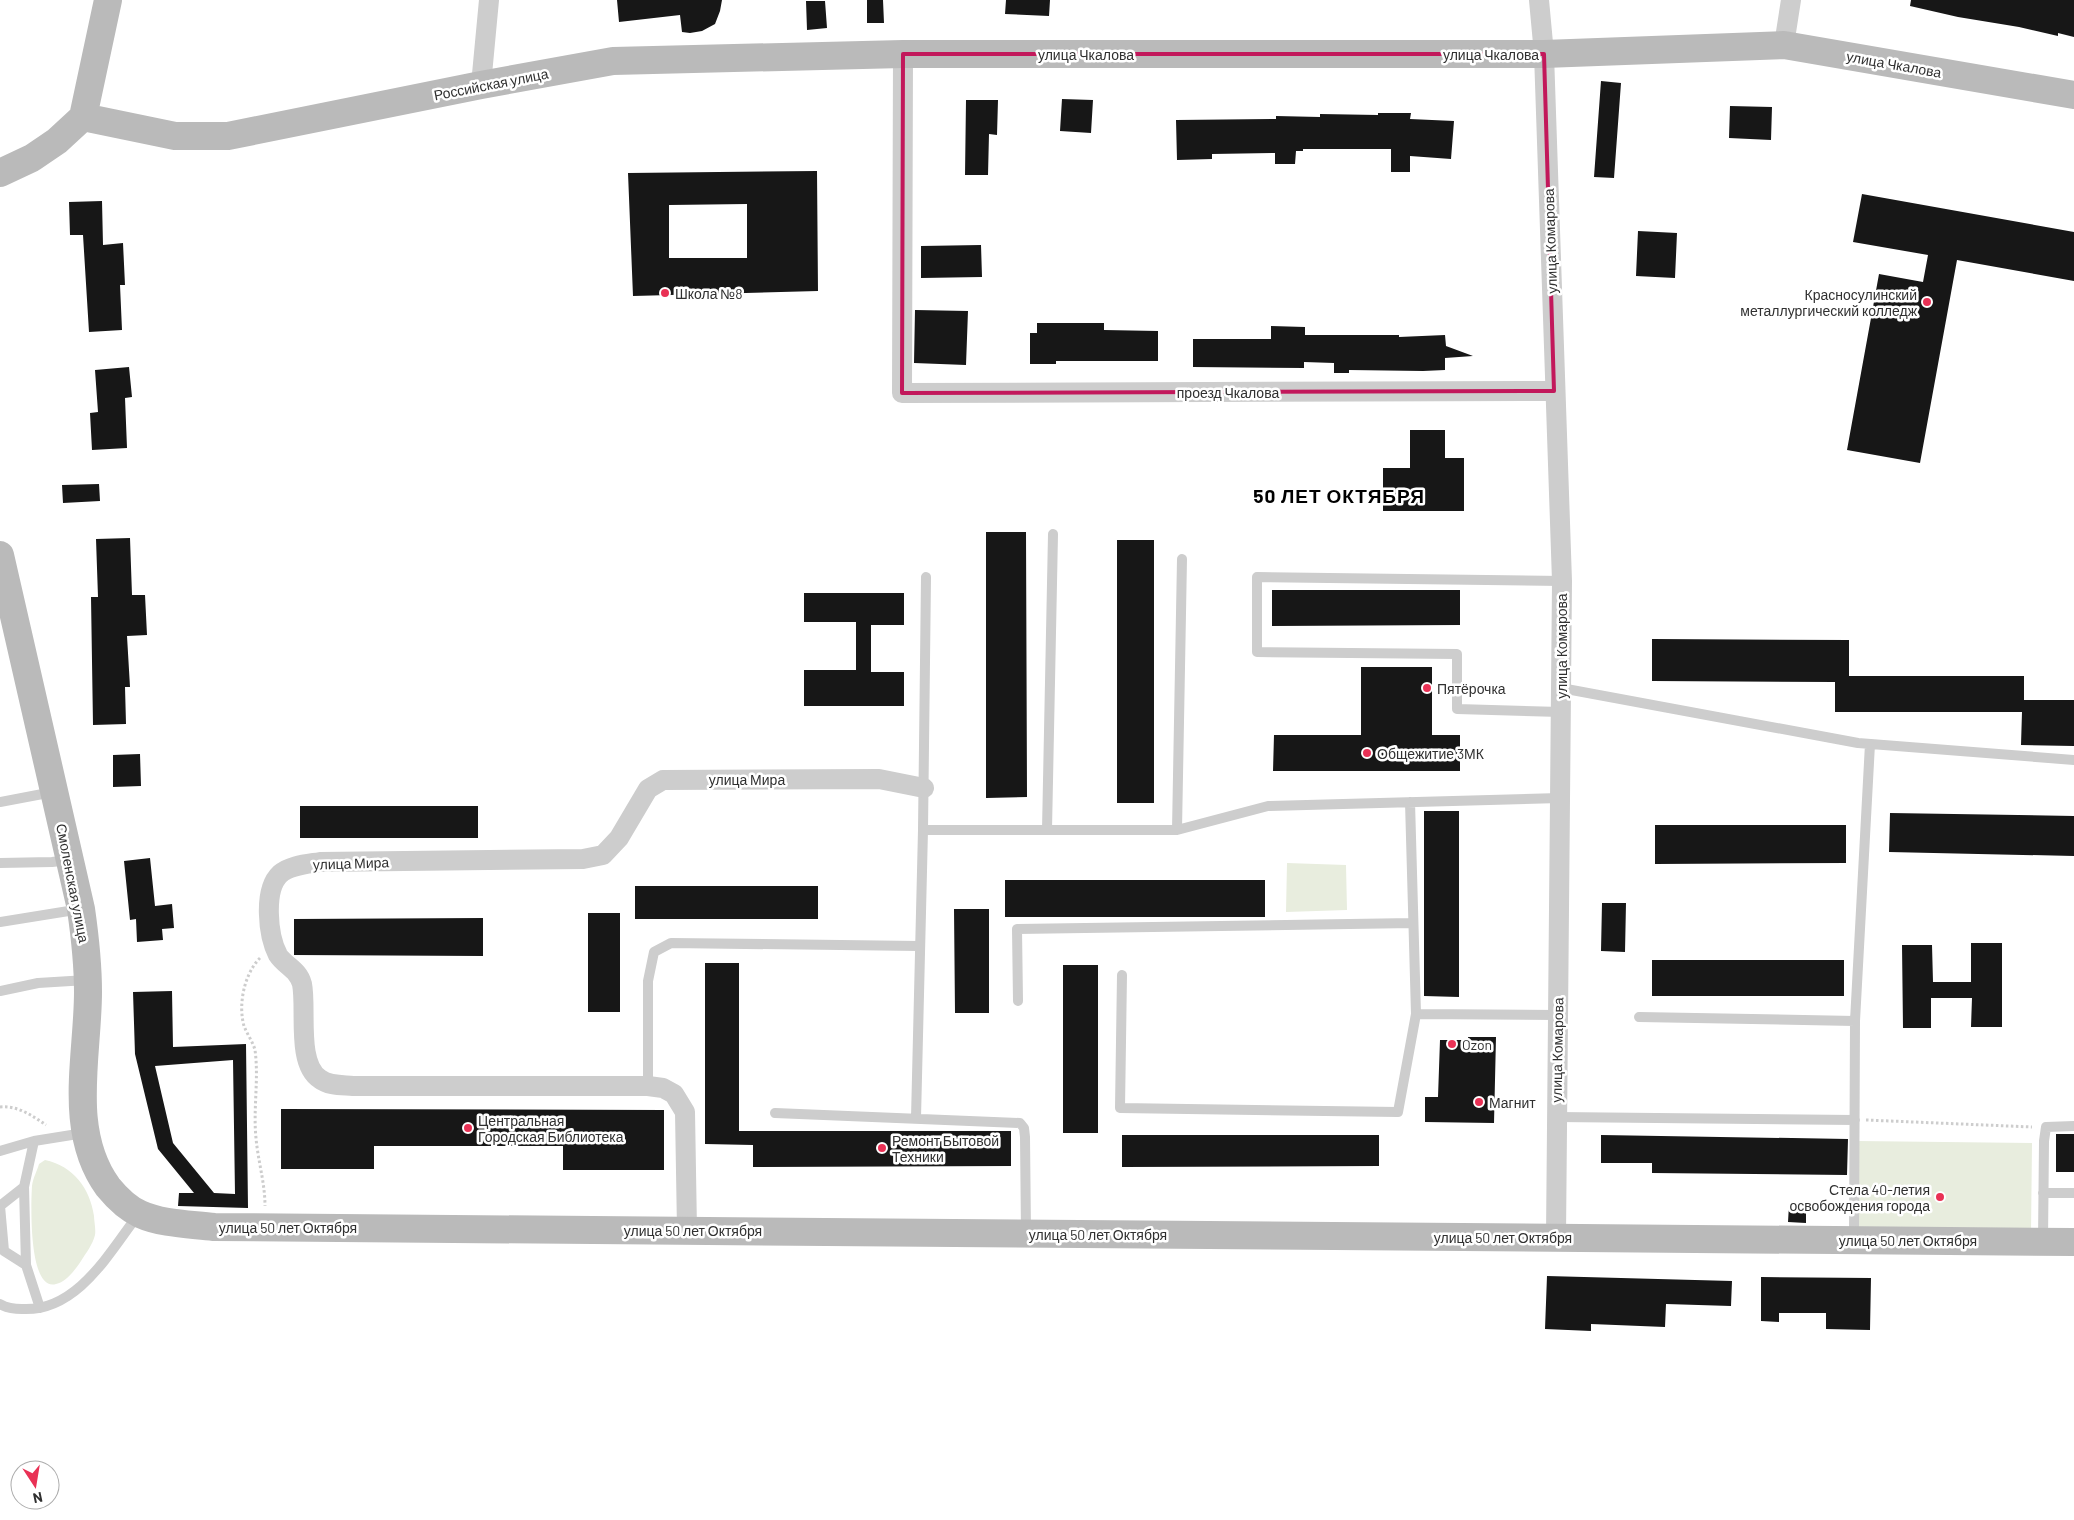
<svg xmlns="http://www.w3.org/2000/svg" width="2074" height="1520" viewBox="0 0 2074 1520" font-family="Barlow,sans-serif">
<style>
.green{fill:#e8edde}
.building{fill:#171717;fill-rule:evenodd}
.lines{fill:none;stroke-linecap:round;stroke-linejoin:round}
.path{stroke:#cdcdcd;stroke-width:3;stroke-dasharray:2.5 2.5;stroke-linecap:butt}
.lane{stroke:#cdcdcd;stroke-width:10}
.street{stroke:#cdcdcd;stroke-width:20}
.secondary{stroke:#bababa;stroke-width:28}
.marked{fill:none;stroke:#c2185b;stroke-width:4;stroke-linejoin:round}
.poi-dot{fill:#e93155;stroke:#fff;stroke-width:2}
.labels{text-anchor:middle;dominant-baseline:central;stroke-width:5;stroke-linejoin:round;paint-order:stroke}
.street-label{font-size:14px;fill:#303030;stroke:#fff}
.poi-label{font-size:14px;fill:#303030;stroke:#fff;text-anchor:start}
.district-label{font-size:19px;font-weight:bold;letter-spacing:1px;fill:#000;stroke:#fff}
</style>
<rect width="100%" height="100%" fill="#fff"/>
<path class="green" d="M 1287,863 L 1346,865 L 1347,910 L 1286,912 Z
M 1857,1141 L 2032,1143 L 2031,1234 L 1857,1234 Z
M 45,1160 C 73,1166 90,1188 94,1216 C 94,1221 96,1229 95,1235 C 93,1244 86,1253 81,1261 C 75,1270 66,1282 56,1284 C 28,1292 31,1202 32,1186 C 33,1178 37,1171 39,1164 Z"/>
<path class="building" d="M 617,0 L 722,0 L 720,11 L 715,24 L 702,31 L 690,33 L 682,32 L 680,15 L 619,22 Z
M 867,0 L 883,0 L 884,23 L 867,23 Z
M 1006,0 L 1050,0 L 1049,16 L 1005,14 Z
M 1911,0 L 2074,0 L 2074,37 L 2058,33 L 2058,36 L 2019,27 L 1958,17 L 1910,6 Z
M 806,1 L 825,1 L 827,28 L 807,30 Z
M 1601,81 L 1621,83 L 1614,178 L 1594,177 Z
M 1062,99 L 1093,100 L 1091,133 L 1060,131 Z
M 966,100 L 998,100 L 997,135 L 989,134 L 988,175 L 965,175 Z
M 1730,106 L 1772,107 L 1771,140 L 1729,138 Z
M 1378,113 L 1411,113 L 1410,119 L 1454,121 L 1451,159 L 1410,156 L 1410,172 L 1391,172 L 1391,149 L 1303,149 L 1303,151 L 1296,151 L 1295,164 L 1275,164 L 1275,153 L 1212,154 L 1212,159 L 1177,160 L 1176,120 L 1276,119 L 1276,116 L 1320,117 L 1320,114 L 1378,115 Z
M 817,171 L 818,291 L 633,296 L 628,173 ZM 747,204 L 747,258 L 669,258 L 669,205 Z
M 1862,194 L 2074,232 L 2074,281 L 1957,260 L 1920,463 L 1847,450 L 1879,274 L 1923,282 L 1928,255 L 1853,242 Z
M 102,201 L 103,245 L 123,243 L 125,285 L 120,285 L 122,330 L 89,332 L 83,235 L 70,235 L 69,202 Z
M 1638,231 L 1677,233 L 1675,278 L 1636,276 Z
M 981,245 L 982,277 L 921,278 L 921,246 Z
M 915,310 L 968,311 L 966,365 L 914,363 Z
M 1037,323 L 1104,323 L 1104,330 L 1158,331 L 1158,361 L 1056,361 L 1056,364 L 1030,364 L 1030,333 L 1037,333 Z
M 1271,326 L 1305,327 L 1305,335 L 1399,335 L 1399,337 L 1445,335 L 1446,346 L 1473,356 L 1445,358 L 1445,370 L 1423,371 L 1349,370 L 1349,373 L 1334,373 L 1334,363 L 1304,362 L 1304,368 L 1193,367 L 1193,339 L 1271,339 Z
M 129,367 L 132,397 L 125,398 L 127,448 L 92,450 L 90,413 L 98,412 L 95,370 Z
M 1410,430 L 1445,430 L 1445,458 L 1464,458 L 1464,511 L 1383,511 L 1383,468 L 1410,468 Z
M 99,484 L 100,501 L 63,503 L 62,485 Z
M 986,532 L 1026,532 L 1027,797 L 986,798 Z
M 130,538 L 132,595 L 145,595 L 147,635 L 127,636 L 130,687 L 125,687 L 126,724 L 93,725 L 91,597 L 98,597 L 96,539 Z
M 1117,540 L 1154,540 L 1154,803 L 1117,803 Z
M 1272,590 L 1460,590 L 1460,625 L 1272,626 Z
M 804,593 L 904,593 L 904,625 L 871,625 L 871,672 L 904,672 L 904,706 L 804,706 L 804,670 L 856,670 L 856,622 L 804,622 Z
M 1652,639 L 1849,640 L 1849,676 L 2024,676 L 2024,700 L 2074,700 L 2074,746 L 2021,745 L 2022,712 L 1835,712 L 1835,682 L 1652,681 Z
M 1361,667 L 1432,667 L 1432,735 L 1460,735 L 1460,771 L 1273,771 L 1274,735 L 1361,735 Z
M 140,754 L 141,786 L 113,787 L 113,755 Z
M 300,806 L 478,806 L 478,838 L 300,838 Z
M 1424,811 L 1459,811 L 1459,997 L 1424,996 Z
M 1890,813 L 2074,816 L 2074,856 L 1889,852 Z
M 1655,825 L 1846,825 L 1846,863 L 1655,864 Z
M 150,858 L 155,906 L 172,904 L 174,928 L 162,929 L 163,940 L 137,942 L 136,919 L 130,920 L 124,861 Z
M 1005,880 L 1265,880 L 1265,917 L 1005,917 Z
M 635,886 L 818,886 L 818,919 L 635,919 Z
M 1602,903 L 1626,903 L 1625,952 L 1601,951 Z
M 954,909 L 989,909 L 989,1013 L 955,1013 Z
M 588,913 L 620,913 L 620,1012 L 588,1012 Z
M 483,918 L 483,956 L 294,955 L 294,919 Z
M 1971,943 L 2002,943 L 2002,1027 L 1971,1027 L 1972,998 L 1931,998 L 1931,1028 L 1903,1028 L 1902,945 L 1932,945 L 1933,982 L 1971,982 Z
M 1652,960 L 1844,960 L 1844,996 L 1652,996 Z
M 705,963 L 739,963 L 739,1131 L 1011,1131 L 1011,1166 L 753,1167 L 753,1145 L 705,1144 Z
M 1063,965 L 1098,965 L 1098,1133 L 1063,1133 Z
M 172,991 L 173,1047 L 246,1044 L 248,1208 L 178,1206 L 179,1193 L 194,1193 L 158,1149 L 135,1054 L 133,992 ZM 233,1060 L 235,1194 L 214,1193 L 173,1143 L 155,1066 Z
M 1468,1037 L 1496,1037 L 1494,1123 L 1425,1122 L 1425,1097 L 1438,1097 L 1440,1040 L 1468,1040 Z
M 281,1109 L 664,1110 L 664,1170 L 563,1170 L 563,1146 L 374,1146 L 374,1169 L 281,1169 Z
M 2056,1134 L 2074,1134 L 2074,1172 L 2056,1172 Z
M 1122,1135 L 1379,1135 L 1379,1166 L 1122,1167 Z
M 1601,1135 L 1848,1139 L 1847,1175 L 1652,1173 L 1652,1163 L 1601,1163 Z
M 1789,1205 L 1806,1206 L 1806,1223 L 1788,1222 Z
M 1547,1276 L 1732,1281 L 1731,1306 L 1666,1304 L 1665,1327 L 1591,1324 L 1591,1331 L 1545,1329 Z
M 1761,1277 L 1871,1278 L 1870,1330 L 1826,1329 L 1826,1313 L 1779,1313 L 1779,1322 L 1761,1321 Z"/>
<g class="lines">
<path class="path" d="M 260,958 C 244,974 238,1005 244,1026 C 247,1034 253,1042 255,1050 C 259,1079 253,1109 256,1138 C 258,1161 265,1183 265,1206
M 0,1107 C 17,1105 33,1116 46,1125
M 1866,1120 L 2032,1127"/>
<path class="lane" d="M 1561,688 L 1858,743 L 2074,760
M 1561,712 L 1457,709 L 1457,654 L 1257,652 L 1257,577 L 1562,581
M 0,802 L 53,792
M 1410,802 L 1416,1014
M 923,830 L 1177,830 L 1268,806 L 1560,798
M 1047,830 L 1053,534
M 1177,830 L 1182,559
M 0,863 L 52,862 L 69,860
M 0,922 L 81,909
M 1122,975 L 1120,1108 L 1398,1112 L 1416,1014 L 1558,1015
M 0,991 L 38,983 L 87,980
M 1018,1001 L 1017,929 L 1413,923
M 1639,1017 L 1855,1021
M 648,1086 L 648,981 L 654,952 L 671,943 L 919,946
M 775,1113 L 1020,1123 L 1024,1128 L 1025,1137 L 1026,1233
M 1557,1117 L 1855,1120
M 916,1118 L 923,830 L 926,577
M 34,1141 L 24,1187 L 26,1265 L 40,1308
M 0,1151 L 34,1141 L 84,1133
M 24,1187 L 0,1206 L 4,1251 L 26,1265
M 2043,1193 L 2074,1193
M 1854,1239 L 1855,1021 L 1870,744
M 2043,1241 L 2044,1141 L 2046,1127 L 2074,1126
M 0,1304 C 7,1308 14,1309 22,1309 C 77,1312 109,1253 138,1215"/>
<path class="street" d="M 1539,0 L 1544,54 L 1562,581 L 1556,1237
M 1784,45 L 1791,0
M 903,54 L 902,393 L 1554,391
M 481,85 L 489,0
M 687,1230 L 685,1112 L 674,1094 L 663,1088 L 648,1086 L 353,1086 C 342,1085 329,1086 320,1079 C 296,1064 307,1008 302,984 C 298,969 285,966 278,955 C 268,936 263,890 280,874 C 290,865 308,864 320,862 L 583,859 L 603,855 L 619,838 L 648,789 L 663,780 L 879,779 L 924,788"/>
<path class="secondary" d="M 83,117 L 175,136 L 228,136 L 481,85 L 613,61 L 903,54 L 1544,54 L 1784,45 L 2074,95
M 83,117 L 108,0
M 0,173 L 32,158 L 57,141 L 83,117
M 0,555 L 81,909 C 85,937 88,964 88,992 C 88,1056 67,1131 108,1187 C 117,1198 127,1208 140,1214 C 162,1224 189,1224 214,1227 L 2074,1242"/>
</g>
<path class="marked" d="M 903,54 L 1544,54 L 1554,391 L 902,393 Z"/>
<g class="poi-dot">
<circle cx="665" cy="293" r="5"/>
<circle cx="1927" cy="302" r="5"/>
<circle cx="1427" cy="688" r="5"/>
<circle cx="1367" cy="753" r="5"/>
<circle cx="1452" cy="1044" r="5"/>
<circle cx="1479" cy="1102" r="5"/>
<circle cx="468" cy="1128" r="5"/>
<circle cx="882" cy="1148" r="5"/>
<circle cx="1940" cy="1197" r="5"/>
</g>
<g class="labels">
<g class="street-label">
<text x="1086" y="54">улица Чкалова</text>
<text x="1491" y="54">улица Чкалова</text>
<text transform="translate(1894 64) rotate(10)">улица Чкалова</text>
<text transform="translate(491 84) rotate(-11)">Российская улица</text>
<text transform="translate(1550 241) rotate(-92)">улица Комарова</text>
<text x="1228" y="392">проезд Чкалова</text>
<text transform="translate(1561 646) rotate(-90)">улица Комарова</text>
<text x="747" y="779">улица Мира</text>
<text transform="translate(351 863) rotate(-2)">улица Мира</text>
<text transform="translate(73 883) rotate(79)">Смоленская улица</text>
<text transform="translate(1557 1050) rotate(-89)">улица Комарова</text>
<text x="288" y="1227">улица 50 лет Октября</text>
<text x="693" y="1230">улица 50 лет Октября</text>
<text x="1098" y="1234">улица 50 лет Октября</text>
<text x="1503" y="1237">улица 50 лет Октября</text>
<text x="1908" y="1240">улица 50 лет Октября</text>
</g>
<g class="poi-label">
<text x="675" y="293">Школа №8</text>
<text x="1917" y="294" text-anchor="end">Красносулинский<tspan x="1917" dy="16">металлургический колледж</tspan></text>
<text x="1437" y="688">Пятёрочка</text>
<text x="1377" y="753">Общежитие 3МК</text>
<text x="1462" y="1044">Ozon</text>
<text x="1489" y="1102">Магнит</text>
<text x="478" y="1120">Центральная<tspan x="478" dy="16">Городская Библиотека</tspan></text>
<text x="892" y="1140">Ремонт Бытовой<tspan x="892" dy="16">Техники</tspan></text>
<text x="1930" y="1189" text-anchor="end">Стела 40-летия<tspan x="1930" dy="16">освобождения города</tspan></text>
</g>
<g class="district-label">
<text x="1339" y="495">50 ЛЕТ ОКТЯБРЯ</text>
</g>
</g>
<g transform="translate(35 1485) rotate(168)"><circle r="24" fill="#ffffff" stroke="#acacac"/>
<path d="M0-4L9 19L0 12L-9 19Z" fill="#e93155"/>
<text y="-8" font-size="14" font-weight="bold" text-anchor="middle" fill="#303030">N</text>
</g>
</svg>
